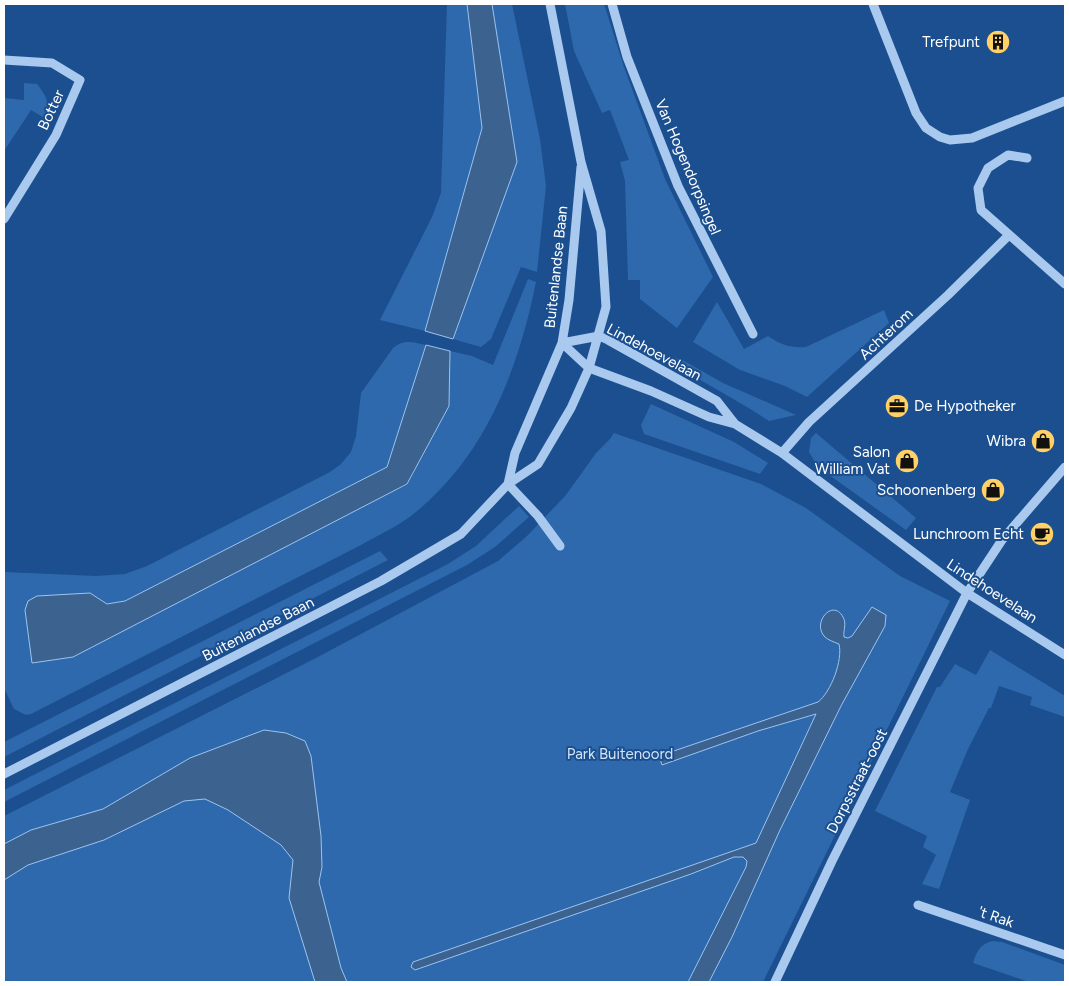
<svg xmlns="http://www.w3.org/2000/svg" width="1069" height="986" viewBox="0 0 1069 986" font-family="Figtree,sans-serif">
<style>
.green{fill:#2e69ad}
.water{fill:#3c6290;stroke:#9cc4f0}
.lines{fill:none;stroke-linecap:round;stroke-linejoin:round}
.minor{stroke:#a9c9ee;stroke-width:9}
.labels{text-anchor:middle;dominant-baseline:central;stroke-width:4;stroke-linejoin:round;paint-order:stroke}
.poi-label{font-size:15px;fill:#fff;stroke:#1b4f8f;text-anchor:end}
.street-label{font-size:15px;fill:#fff;stroke:#1b4f8f}
.park-label{font-size:15px;fill:#cfe3fa;stroke:#1b4f8f}
</style>
<rect width="100%" height="100%" fill="#1b4f8f"/>
<path class="green" d="M 447,4 L 467,4 L 482,128 L 425,331 L 380,320 L 432,217 L 441,193 Z
M 492,4 L 512,4 L 540,139 L 546,186 L 537,272 L 521,267 L 491,339 L 481,347 L 453,339 L 517,162 Z
M 565,4 L 604,4 L 624,67 L 665,179 L 713,277 L 677,328 L 640,299 L 640,280 L 628,280 L 625,181 L 620,162 L 629,160 L 610,110 L 602,113 L 574,51 Z
M 24,83 L 37,84 C 46,95 51,105 46,119 L 31,110 L 4,151 L 4,98 L 24,100 Z
M 528,279 L 536,282 C 518,371 485,458 411,516 C 396,527 377,536 361,545 L 31,714 L 26,715 L 14,709 L 4,688 L 4,572 L 96,576 L 125,574 L 147,566 L 330,472 L 341,464 L 351,452 L 356,436 L 361,393 L 393,348 C 404,339 413,342 426,345 L 387,467 L 125,601 L 107,604 L 90,593 L 32,663 L 407,485 L 449,406 L 450,351 L 472,356 L 493,365 Z
M 717,302 L 744,349 L 768,336 C 781,345 790,348 806,347 L 884,310 L 889,323 L 807,397 L 785,386 L 740,370 L 693,342 Z
M 679,358 L 723,383 L 796,415 L 769,421 L 747,407 L 671,363 L 672,360 Z
M 651,404 L 734,442 L 768,463 L 760,474 L 644,434 L 641,425 Z
M 614,433 L 761,484 L 806,508 L 900,576 L 950,601 L 763,982 L 4,982 L 4,816 L 314,659 L 498,561 L 527,536 L 566,495 L 596,453 L 610,439 Z
M 816,433 L 916,518 L 906,530 L 818,467 L 809,452 L 811,438 Z
M 519,506 L 529,517 L 495,547 L 467,565 L 4,802 L 4,790 L 448,564 L 476,546 Z
M 380,551 L 388,560 L 4,757 L 4,742 Z
M 990,650 L 1065,696 L 1065,717 L 1030,705 L 1032,697 L 999,686 L 991,708 L 989,708 L 968,749 L 950,792 L 970,800 L 939,889 L 922,884 L 936,855 L 923,847 L 927,836 L 875,811 L 937,687 L 940,687 L 955,664 L 976,675 Z
M 992,941 L 1002,942 L 1065,965 L 1065,982 L 1029,982 L 973,963 C 977,950 980,945 992,941 Z"/>
<path class="water" d="M 467,4 L 492,4 L 517,162 L 453,339 L 425,331 L 482,128 Z
M 426,345 L 450,351 L 449,406 L 407,484 L 73,657 L 32,663 L 25,610 L 28,601 L 37,596 L 90,593 L 107,604 L 125,601 L 387,467 Z
M 872,607 L 886,615 L 885,626 L 841,706 L 780,830 L 732,937 L 709,982 L 688,982 L 746,867 L 747,861 L 743,857 L 734,857 L 691,874 L 415,970 L 411,967 L 413,962 L 756,843 L 816,714 L 758,731 L 662,765 L 659,756 L 818,702 C 831,692 843,660 839,644 C 834,642 828,640 825,637 C 811,623 833,598 843,617 C 847,624 843,630 844,637 L 848,638 L 852,636 Z
M 264,730 L 286,733 L 305,741 L 311,756 L 321,836 L 322,867 L 319,882 L 341,968 L 347,982 L 315,982 L 289,898 L 293,860 L 281,845 L 228,810 L 205,799 L 184,801 L 104,840 L 28,865 L 4,880 L 4,844 L 31,830 L 103,809 L 190,758 Z"/>
<g class="lines">
<path class="minor" d="M 612,4 L 627,57 L 678,186 L 753,334
M 873,4 L 916,113 L 926,128 L 940,137 L 950,140 L 972,138 L 1065,101
M 4,60 L 52,63 L 80,80 L 56,135 L 4,219
M 1027,158 L 1008,155 L 988,168 L 978,188 L 981,210 L 1065,284
M 562,343 L 589,368 L 651,391 L 709,417 L 735,424 L 782,453 L 967,593 L 1065,655
M 562,343 L 599,336 L 608,340 L 717,401 L 735,424
M 782,453 L 809,422 L 948,295 L 1009,235
M 508,484 L 515,453 L 562,343 L 569,300 L 581,167
M 508,484 L 538,516 L 560,546
M 4,774 L 381,581 L 461,534 L 508,484 L 538,464 L 571,408 L 589,368 L 606,307 L 601,231 L 581,162 L 550,4
M 918,905 L 1065,955
M 775,982 L 832,861 L 967,593 L 1002,540 L 1065,467"/>
</g>
<defs>
<g id="building-disc" transform="scale(1.25)"><circle r="9.5" fill="#ffd166" stroke="#1b4f8f"/><path d="M-4-6H4V6H1V3H-1V6H-4ZM-2.5-4.3h1.7v1.8h-1.7ZM.8-4.3h1.7v1.8H.8ZM-2.5-1h1.7V.8h-1.7ZM.8-1h1.7V.8H.8Z" fill="#111"/></g>
<g id="office-disc" transform="scale(1.25)"><circle r="9.5" fill="#ffd166" stroke="#1b4f8f"/><path d="M-6-3h4V-5.5h4V-3h4V5H-6ZM-1-4.5V-3h2v-1.5ZM-6 0V1H6V0Z" fill="#111"/></g>
<g id="shop-disc" transform="scale(1.25)"><circle r="9.5" fill="#ffd166" stroke="#1b4f8f"/><path d="M-5-2.5h2.3a2.7 3.5 0 0 1 5.4 0H5L5.5 6h-11ZM-1.5-2.5h3a1.5 2.3 0 0 0-3 0Z" fill="#111"/></g>
<g id="cafe-disc" transform="scale(1.25)"><circle r="9.5" fill="#ffd166" stroke="#1b4f8f"/><path d="M-5.5-4.5H6V0H3Q3 3.5 0 3.5H-2.5Q-5.5 3.5-5.5 0ZM3-3.2v2h1.7v-2ZM-6 4.5H4V6H-6Z" fill="#111"/></g>
</defs>
<g fill-rule="evenodd">
<use href="#building-disc" x="998" y="42"/>
<use href="#office-disc" x="897" y="406"/>
<use href="#shop-disc" x="1043" y="441"/>
<use href="#shop-disc" x="907" y="461"/>
<use href="#shop-disc" x="993" y="490"/>
<use href="#cafe-disc" x="1042" y="534"/>
</g>
<g class="labels">
<g class="poi-label">
<text x="980" y="42">Trefpunt</text>
<text x="914" y="406" text-anchor="start">De Hypotheker</text>
<text x="1026" y="441">Wibra</text>
<text x="890" y="452">Salon<tspan x="890" dy="17">William Vat</tspan></text>
<text x="976" y="490">Schoonenberg</text>
<text x="1024" y="534">Lunchroom Echt</text>
</g>
<g class="street-label">
<text transform="translate(51 110) rotate(-65)">Botter</text>
<text transform="translate(688 167) rotate(67)">Van Hogendorpsingel</text>
<text transform="translate(556 267) rotate(-84)">Buitenlandse Baan</text>
<text transform="translate(886 334) rotate(-43)">Achterom</text>
<text transform="translate(654 352) rotate(28)">Lindehoevelaan</text>
<text transform="translate(992 591) rotate(33)">Lindehoevelaan</text>
<text transform="translate(258 629) rotate(-27)">Buitenlandse Baan</text>
<text transform="translate(857 781) rotate(-63)">Dorpsstraat-oost</text>
<text transform="translate(996 917) rotate(19)">'t Rak</text>
</g>
<g class="park-label">
<text x="620" y="754">Park Buitenoord</text>
</g>
</g>
<rect width="1069" height="986" fill="none" stroke="#ffffff" stroke-width="10"/>
</svg>
